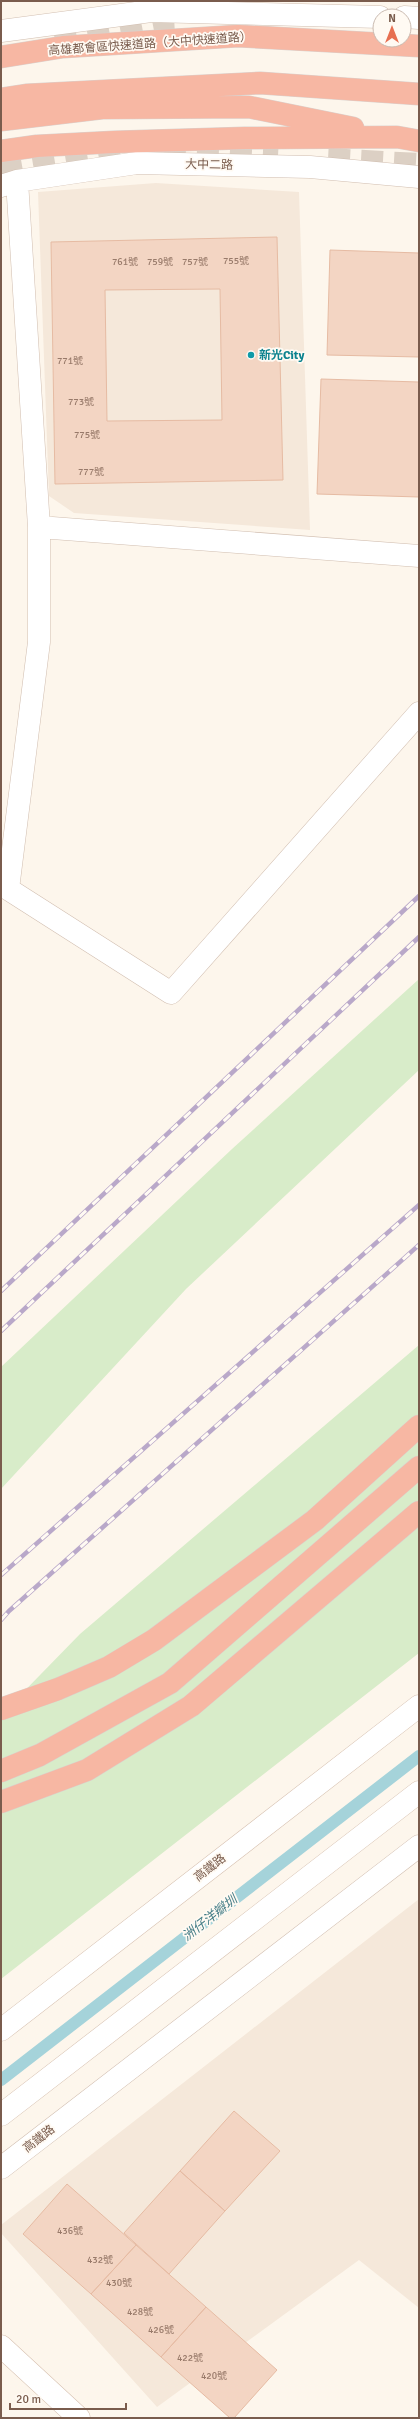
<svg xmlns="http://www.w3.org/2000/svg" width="420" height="2419" viewBox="0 0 420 2419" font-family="Signika,'Noto Sans TC',sans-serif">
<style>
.residential{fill:#f5e8da}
.green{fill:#d8ecc9}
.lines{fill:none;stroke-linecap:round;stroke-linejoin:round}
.stream{stroke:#a5d3da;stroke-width:12}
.building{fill:#f3d5c3;stroke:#e6bba3;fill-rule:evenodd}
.street-tunnel{stroke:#dcd0c4;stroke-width:22;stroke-dasharray:22 11;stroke-linecap:butt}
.street-casing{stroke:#d1beb0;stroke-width:23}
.secondary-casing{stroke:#d6c0b0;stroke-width:23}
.highway-casing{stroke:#dad1cd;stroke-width:23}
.street{stroke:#fff;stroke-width:22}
.secondary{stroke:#fff;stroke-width:22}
.highway{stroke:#f7b7a3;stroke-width:22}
.rail-casing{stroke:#b9a8c9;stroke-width:4.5}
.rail{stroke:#fffaf3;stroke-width:3;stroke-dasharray:9;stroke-linecap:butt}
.culture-dot{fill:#0f9aa8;stroke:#fffaf3;stroke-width:1.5}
.labels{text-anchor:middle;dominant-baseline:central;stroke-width:3.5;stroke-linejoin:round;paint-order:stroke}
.number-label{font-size:10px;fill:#987a6a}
.street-label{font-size:12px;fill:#7a5c4d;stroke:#fffaf3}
.culture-label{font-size:12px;font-weight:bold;fill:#0d838f;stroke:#fffaf3;text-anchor:start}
.water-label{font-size:13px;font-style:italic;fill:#437c86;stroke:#fffaf3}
</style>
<rect width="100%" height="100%" fill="#fdf6ec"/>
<path class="residential" d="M 156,183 L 299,192 L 310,530 L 74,513 L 49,496 L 38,192 Z
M 419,1899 L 419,2308 L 359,2260 L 157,2407 L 1,2233 L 1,2225 Z"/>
<path class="green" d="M 419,979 L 419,1070 L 186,1289 L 1,1489 L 1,1367 L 232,1149 Z
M 419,1345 L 419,1653 L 1,1979 L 1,1715 L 80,1634 Z"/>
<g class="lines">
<path class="stream" d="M 1,2080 L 419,1756"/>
</g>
<path class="building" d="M 277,237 L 283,480 L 55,484 L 51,242 ZM 220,289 L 222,420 L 107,421 L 105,290 Z
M 330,250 L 419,253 L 419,357 L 327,355 Z
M 321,379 L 419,382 L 419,497 L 317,494 Z
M 234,2111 L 280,2151 L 225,2211 L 180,2171 Z
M 180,2171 L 225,2211 L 169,2274 L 124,2233 Z
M 67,2184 L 136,2245 L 91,2294 L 23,2234 Z
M 136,2245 L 206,2307 L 161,2357 L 91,2294 Z
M 206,2307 L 277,2370 L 234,2418 L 230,2418 L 161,2357 Z"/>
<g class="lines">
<path class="street-tunnel" d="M 55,40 L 156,21 L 175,20
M 328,159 L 419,164
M 1,173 L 140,149 L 278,156"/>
<g class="street-casing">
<path id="street" d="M 404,17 L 419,18
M 1,31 L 151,11 L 380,17
M 17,181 L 39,527 L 39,642 L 8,889 L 171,993 L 419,713
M 1,186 L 17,181 L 137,163 L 310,167 L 419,177
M 39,527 L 419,556
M 1,2168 L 419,1846"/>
</g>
<g class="secondary-casing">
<path id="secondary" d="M 1,2030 L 419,1706
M 1,2115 L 419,1792
M 1,2346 L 79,2418"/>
</g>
<g class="highway-casing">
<path id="highway" d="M 1,57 L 63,47 L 238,36 L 419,46
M 1,99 L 26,95 L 260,83 L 419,94
M 1,120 L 102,108 L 249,107 L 353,128
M 1,151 L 37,146 L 114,142 L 245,138 L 397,137 L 419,141
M 1,1709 L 58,1689 L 109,1667 L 154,1640 L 315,1520 L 419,1426
M 1,1771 L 40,1755 L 170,1683 L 419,1467
M 1,1802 L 87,1770 L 191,1706 L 419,1512"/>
</g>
<use href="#street" class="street"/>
<use href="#secondary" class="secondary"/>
<use href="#highway" class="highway"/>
<g class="rail-casing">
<path id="rail" d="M 1,1291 L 419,896
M 1,1331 L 419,937
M 1,1575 L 419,1205
M 1,1620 L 9,1611 L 419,1245"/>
</g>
<use href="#rail" class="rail"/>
</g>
<circle class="culture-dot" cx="251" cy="355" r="4"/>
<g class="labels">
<g class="number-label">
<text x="236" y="261">755號</text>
<text x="125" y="262">761號</text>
<text x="160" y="262">759號</text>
<text x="195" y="262">757號</text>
<text x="70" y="361">771號</text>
<text x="81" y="402">773號</text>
<text x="87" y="435">775號</text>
<text x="91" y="472">777號</text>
<text x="70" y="2231">436號</text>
<text x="100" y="2260">432號</text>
<text x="119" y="2283">430號</text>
<text x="140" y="2312">428號</text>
<text x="161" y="2330">426號</text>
<text x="190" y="2358">422號</text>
<text x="214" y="2376">420號</text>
</g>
<g class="street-label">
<text transform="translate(150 44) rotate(-4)">高雄都會區快速道路（大中快速道路）</text>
<text transform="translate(209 165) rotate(1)">大中二路</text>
<text transform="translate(210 1868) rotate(-38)">高鐵路</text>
<text transform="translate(39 2139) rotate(-38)">高鐵路</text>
</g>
<g class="culture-label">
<text x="259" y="355">新光City</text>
</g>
<g class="water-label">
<text transform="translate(210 1918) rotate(-38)">洲仔洋瓣圳</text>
</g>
</g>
<rect width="420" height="2419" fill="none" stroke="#7a5c4d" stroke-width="4"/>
<g transform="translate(392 28)"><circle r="19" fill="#fffaf3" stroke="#cabbb1"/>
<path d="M0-3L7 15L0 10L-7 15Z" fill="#e76f51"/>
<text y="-6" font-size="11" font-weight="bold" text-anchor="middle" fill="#7a5c4d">N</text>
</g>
<path d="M10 2403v6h116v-6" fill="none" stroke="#7a5c4d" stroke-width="2"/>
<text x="16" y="2403" font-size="12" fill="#7a5c4d" stroke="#fffaf3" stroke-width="3" paint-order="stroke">20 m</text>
</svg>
